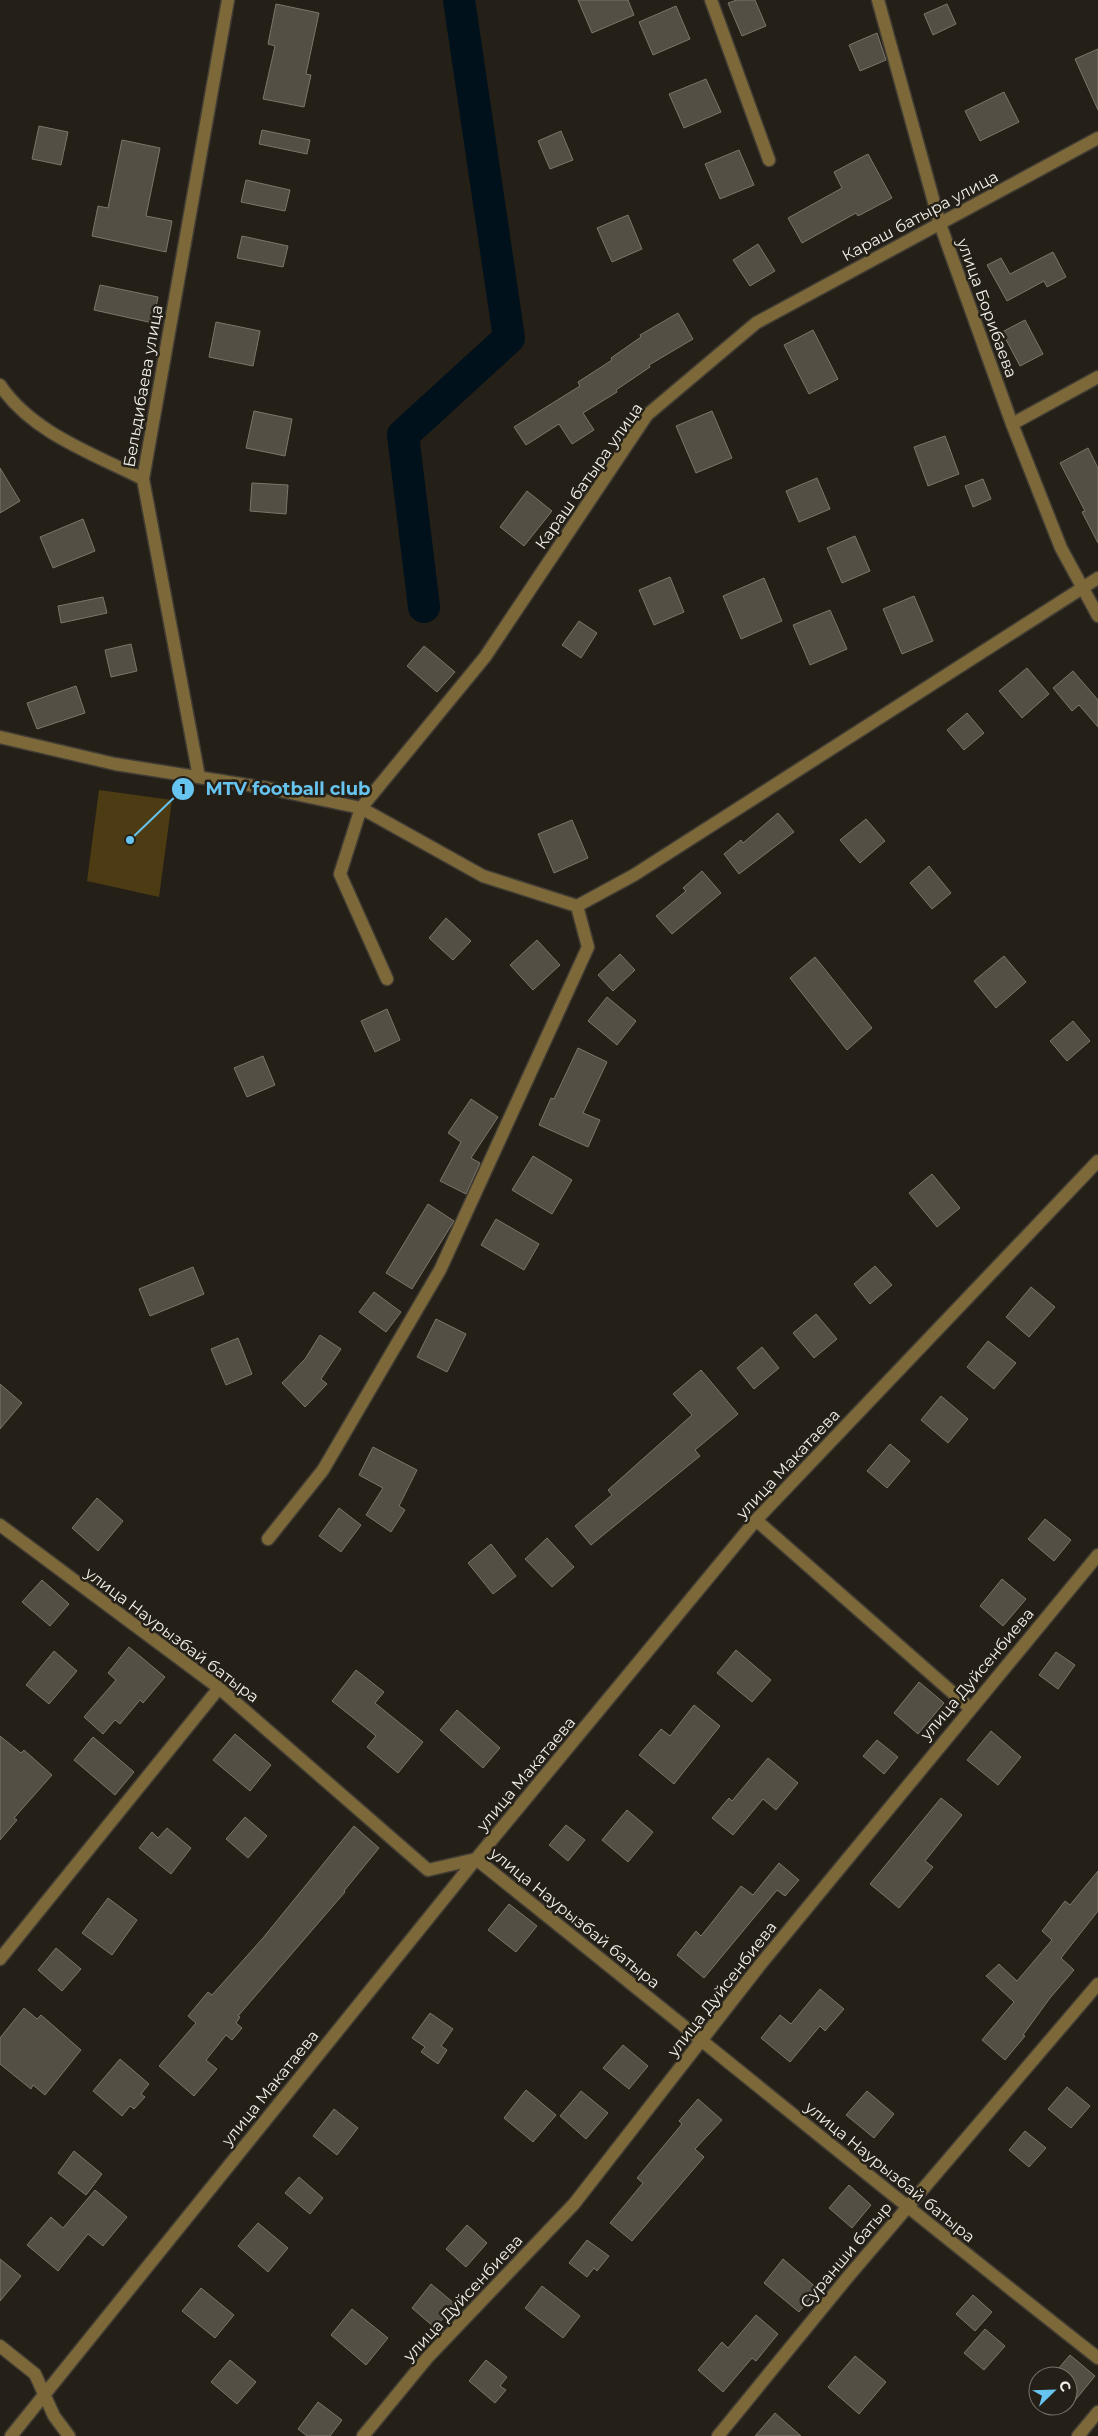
<svg xmlns="http://www.w3.org/2000/svg" width="1098" height="2436" viewBox="0 0 1098 2436" font-family="Montserrat,sans-serif">
<style>
.green{fill:#4c3b13}
.lines{fill:none;stroke-linecap:round;stroke-linejoin:round}
.river{stroke:#00111b;stroke-width:32}
.building{fill:#544f45;stroke:#7b766b}
.minor-casing{stroke:#413d35;stroke-width:15}
.minor{stroke:#7d6839;stroke-width:12}
.labels{text-anchor:middle;dominant-baseline:central;stroke-width:5;stroke-linejoin:round;paint-order:stroke}
.street-label{font-size:16px;fill:#f3f0ea;stroke:#242017}
.leader{fill:none;stroke:#66c4ef;stroke-width:2}
.callout-dot{fill:#66c4ef;stroke:#242017;stroke-width:2}
.mark-label{font-size:15px;text-anchor:middle;font-weight:bold;fill:#111}
.callout-label{font-size:18px;text-anchor:middle;font-weight:bold;fill:#66c4ef;stroke:#242017;stroke-width:5;stroke-linejoin:round;paint-order:stroke}
</style>
<rect width="100%" height="100%" fill="#242017"/>
<path class="green" d="M 99,790 L 172,800 L 159,897 L 87,881 Z"/>
<g class="lines">
<path class="river" d="M 424,607 L 403,435 L 509,338 L 459,0"/>
</g>
<path class="building" d="M 578,0 L 628,0 L 634,15 L 592,33 Z
M 737,0 L 755,0 L 766,26 L 742,36 L 728,3 Z
M 276,4 L 319,13 L 306,74 L 311,75 L 304,107 L 263,99 L 275,46 L 268,44 Z
M 947,4 L 956,24 L 933,35 L 924,14 Z
M 676,6 L 690,39 L 653,55 L 639,22 Z
M 877,33 L 886,60 L 860,71 L 849,45 Z
M 1098,49 L 1098,110 L 1075,59 Z
M 706,79 L 721,112 L 684,128 L 669,94 Z
M 1004,92 L 1019,122 L 980,141 L 965,111 Z
M 39,126 L 68,132 L 61,165 L 32,159 Z
M 262,130 L 310,140 L 307,154 L 259,144 Z
M 561,131 L 573,160 L 550,169 L 538,141 Z
M 122,140 L 160,148 L 146,216 L 172,221 L 166,252 L 92,236 L 98,206 L 108,208 Z
M 739,150 L 754,185 L 720,199 L 705,164 Z
M 868,154 L 892,198 L 858,216 L 856,213 L 802,243 L 788,218 L 842,188 L 834,172 Z
M 246,180 L 290,190 L 285,211 L 241,202 Z
M 628,215 L 642,249 L 612,262 L 597,228 Z
M 242,236 L 288,246 L 283,267 L 237,258 Z
M 758,244 L 775,271 L 750,286 L 733,260 Z
M 1053,252 L 1066,277 L 1047,287 L 1044,281 L 1007,301 L 987,265 L 1001,258 L 1010,274 Z
M 100,285 L 158,297 L 153,323 L 94,310 Z
M 678,313 L 693,339 L 649,365 L 650,367 L 616,390 L 617,392 L 583,413 L 594,430 L 572,444 L 559,424 L 526,445 L 514,427 L 580,386 L 578,382 L 612,360 L 611,358 L 641,337 L 640,335 Z
M 1025,320 L 1043,354 L 1020,366 L 1002,332 Z
M 216,322 L 260,331 L 253,366 L 209,357 Z
M 813,330 L 838,379 L 809,394 L 784,345 Z
M 254,411 L 292,419 L 285,456 L 246,448 Z
M 712,411 L 732,458 L 696,473 L 676,426 Z
M 945,436 L 959,474 L 928,486 L 914,447 Z
M 1088,448 L 1098,468 L 1098,543 L 1082,512 L 1085,511 L 1060,463 Z
M 0,468 L 20,501 L 0,513 Z
M 817,478 L 830,509 L 799,522 L 786,491 Z
M 983,479 L 991,499 L 973,507 L 965,486 Z
M 252,483 L 288,485 L 286,514 L 250,511 Z
M 527,491 L 552,511 L 524,546 L 500,527 Z
M 83,519 L 95,551 L 53,568 L 40,537 Z
M 855,536 L 870,571 L 842,583 L 827,548 Z
M 670,577 L 684,612 L 654,625 L 639,590 Z
M 764,578 L 782,621 L 741,639 L 723,596 Z
M 914,596 L 933,641 L 902,654 L 883,609 Z
M 103,597 L 107,613 L 61,623 L 58,606 Z
M 830,610 L 847,649 L 810,665 L 793,625 Z
M 579,621 L 597,633 L 581,658 L 562,645 Z
M 131,644 L 137,671 L 111,677 L 105,650 Z
M 424,646 L 455,672 L 437,692 L 407,666 Z
M 1027,668 L 1049,694 L 1022,718 L 999,691 Z
M 1073,671 L 1098,700 L 1098,727 L 1079,705 L 1072,711 L 1053,688 Z
M 76,686 L 85,713 L 37,729 L 27,703 Z
M 967,713 L 984,733 L 964,750 L 947,730 Z
M 778,813 L 794,832 L 739,874 L 724,854 L 741,840 L 743,843 Z
M 866,819 L 885,841 L 860,863 L 840,840 Z
M 572,820 L 588,858 L 554,873 L 538,834 Z
M 929,866 L 951,893 L 932,909 L 910,883 Z
M 702,871 L 721,893 L 672,934 L 656,916 L 686,891 L 683,888 Z
M 446,918 L 471,941 L 453,960 L 429,938 Z
M 537,940 L 560,965 L 533,990 L 510,965 Z
M 620,954 L 635,970 L 613,991 L 598,975 Z
M 1004,956 L 1026,982 L 996,1008 L 974,981 Z
M 815,957 L 872,1028 L 847,1050 L 790,978 Z
M 607,997 L 636,1021 L 617,1045 L 588,1021 Z
M 387,1009 L 400,1040 L 375,1052 L 361,1021 Z
M 1073,1021 L 1090,1041 L 1067,1061 L 1050,1041 Z
M 578,1048 L 607,1062 L 583,1113 L 600,1120 L 588,1147 L 539,1125 L 551,1098 L 554,1099 Z
M 263,1056 L 275,1085 L 247,1097 L 234,1068 Z
M 471,1099 L 498,1117 L 471,1158 L 480,1163 L 466,1194 L 440,1181 L 461,1142 L 448,1133 Z
M 533,1156 L 572,1180 L 552,1214 L 512,1190 Z
M 932,1174 L 960,1208 L 937,1227 L 909,1193 Z
M 428,1204 L 454,1221 L 412,1289 L 386,1273 Z
M 496,1219 L 539,1244 L 524,1270 L 481,1245 Z
M 875,1266 L 892,1285 L 870,1304 L 854,1284 Z
M 193,1267 L 204,1294 L 150,1316 L 139,1289 Z
M 1031,1287 L 1055,1307 L 1029,1337 L 1006,1317 Z
M 374,1292 L 401,1312 L 386,1332 L 359,1312 Z
M 816,1314 L 837,1339 L 814,1358 L 793,1333 Z
M 436,1319 L 466,1334 L 447,1372 L 417,1357 Z
M 320,1335 L 341,1349 L 321,1379 L 327,1384 L 305,1407 L 282,1383 L 305,1359 Z
M 238,1338 L 252,1374 L 226,1385 L 211,1349 Z
M 988,1341 L 1016,1363 L 994,1389 L 967,1367 Z
M 762,1347 L 779,1368 L 754,1389 L 737,1368 Z
M 701,1370 L 738,1414 L 695,1450 L 700,1456 L 591,1545 L 575,1526 L 612,1495 L 608,1490 L 692,1415 L 673,1394 Z
M 0,1384 L 22,1403 L 0,1429 Z
M 941,1396 L 968,1419 L 948,1443 L 921,1420 Z
M 890,1444 L 910,1461 L 887,1488 L 867,1471 Z
M 373,1447 L 417,1470 L 399,1506 L 405,1510 L 391,1532 L 366,1515 L 383,1488 L 359,1475 Z
M 97,1498 L 123,1521 L 98,1551 L 72,1528 Z
M 339,1508 L 361,1525 L 341,1552 L 319,1536 Z
M 1045,1519 L 1071,1540 L 1054,1561 L 1028,1539 Z
M 547,1538 L 574,1567 L 552,1587 L 525,1559 Z
M 491,1544 L 516,1576 L 493,1594 L 468,1563 Z
M 1002,1579 L 1026,1599 L 1003,1626 L 980,1606 Z
M 42,1580 L 69,1604 L 50,1626 L 22,1602 Z
M 129,1647 L 165,1677 L 143,1703 L 140,1700 L 120,1724 L 115,1720 L 103,1734 L 84,1717 L 116,1680 L 108,1673 Z
M 736,1650 L 771,1680 L 752,1702 L 717,1673 Z
M 54,1651 L 77,1671 L 49,1704 L 26,1685 Z
M 1056,1652 L 1075,1665 L 1058,1689 L 1039,1675 Z
M 356,1670 L 384,1692 L 375,1703 L 423,1742 L 398,1773 L 367,1747 L 376,1736 L 332,1701 Z
M 919,1682 L 944,1703 L 918,1734 L 894,1713 Z
M 694,1705 L 720,1726 L 674,1784 L 639,1755 L 661,1729 L 670,1736 Z
M 457,1710 L 500,1748 L 483,1768 L 440,1730 Z
M 991,1731 L 1021,1757 L 998,1785 L 967,1760 Z
M 235,1734 L 271,1765 L 250,1791 L 213,1760 Z
M 0,1736 L 21,1753 L 24,1750 L 52,1775 L 14,1818 L 17,1820 L 0,1840 Z
M 93,1737 L 134,1772 L 115,1795 L 74,1760 Z
M 877,1740 L 898,1757 L 884,1774 L 863,1756 Z
M 768,1758 L 798,1783 L 776,1810 L 763,1799 L 733,1835 L 712,1818 L 729,1798 L 732,1801 Z
M 941,1798 L 962,1815 L 925,1861 L 933,1867 L 899,1908 L 870,1884 Z
M 627,1810 L 653,1832 L 628,1862 L 602,1840 Z
M 245,1817 L 267,1836 L 248,1858 L 226,1839 Z
M 566,1825 L 585,1840 L 568,1861 L 549,1845 Z
M 354,1826 L 379,1848 L 344,1891 L 345,1892 L 238,2016 L 240,2017 L 236,2023 L 242,2028 L 232,2040 L 226,2035 L 206,2060 L 217,2069 L 194,2096 L 159,2066 L 196,2023 L 188,2016 L 208,1992 L 212,1995 L 263,1938 Z
M 167,1828 L 191,1848 L 171,1874 L 139,1848 L 152,1832 L 158,1838 Z
M 779,1863 L 799,1880 L 785,1896 L 777,1890 L 704,1978 L 677,1955 L 696,1931 L 701,1936 L 741,1886 L 753,1895 Z
M 1098,1871 L 1098,1911 L 1061,1958 L 1074,1970 L 1050,1998 L 1023,2035 L 1025,2036 L 1005,2060 L 982,2040 L 1014,2002 L 986,1976 L 999,1964 L 1017,1981 L 1052,1940 L 1042,1931 L 1065,1901 L 1070,1905 Z
M 108,1898 L 137,1920 L 112,1955 L 82,1933 Z
M 509,1904 L 537,1926 L 516,1952 L 488,1930 Z
M 56,1948 L 81,1969 L 62,1991 L 38,1970 Z
M 820,1989 L 844,2009 L 825,2031 L 820,2026 L 790,2062 L 761,2038 L 780,2015 L 791,2024 Z
M 24,2008 L 37,2019 L 41,2015 L 81,2050 L 45,2095 L 33,2085 L 31,2089 L 0,2064 L 0,2038 Z
M 430,2013 L 453,2029 L 441,2046 L 447,2050 L 438,2064 L 421,2052 L 425,2047 L 412,2038 Z
M 623,2045 L 648,2066 L 629,2089 L 603,2068 Z
M 120,2059 L 149,2084 L 141,2094 L 145,2097 L 134,2109 L 130,2106 L 122,2116 L 93,2091 Z
M 1067,2087 L 1090,2106 L 1071,2128 L 1048,2109 Z
M 526,2090 L 556,2115 L 533,2142 L 504,2118 Z
M 581,2091 L 608,2113 L 586,2139 L 560,2116 Z
M 867,2091 L 894,2114 L 874,2138 L 846,2115 Z
M 698,2099 L 722,2120 L 695,2149 L 704,2157 L 632,2241 L 610,2223 L 643,2183 L 637,2178 L 682,2124 L 679,2121 Z
M 334,2109 L 358,2128 L 337,2155 L 313,2136 Z
M 1025,2131 L 1046,2148 L 1029,2167 L 1009,2150 Z
M 74,2151 L 102,2174 L 86,2195 L 58,2173 Z
M 299,2177 L 323,2198 L 310,2214 L 285,2193 Z
M 849,2185 L 871,2205 L 852,2228 L 829,2208 Z
M 95,2190 L 127,2217 L 103,2246 L 88,2234 L 58,2271 L 27,2245 L 51,2217 L 63,2228 Z
M 258,2223 L 288,2248 L 268,2272 L 238,2246 Z
M 467,2225 L 487,2243 L 466,2267 L 446,2249 Z
M 587,2240 L 609,2256 L 597,2271 L 594,2268 L 587,2277 L 569,2263 Z
M 0,2259 L 21,2276 L 0,2301 Z
M 783,2259 L 818,2289 L 799,2312 L 764,2283 Z
M 431,2284 L 455,2304 L 435,2328 L 412,2308 Z
M 542,2286 L 580,2316 L 563,2338 L 525,2308 Z
M 201,2288 L 234,2315 L 215,2338 L 182,2311 Z
M 973,2295 L 992,2312 L 975,2331 L 956,2314 Z
M 352,2309 L 388,2338 L 366,2365 L 331,2335 Z
M 756,2315 L 778,2334 L 756,2361 L 752,2358 L 723,2392 L 698,2370 L 722,2342 L 728,2348 Z
M 985,2329 L 1005,2346 L 984,2370 L 964,2353 Z
M 1070,2355 L 1095,2376 L 1068,2409 L 1068,2376 L 1052,2376 Z
M 855,2356 L 886,2382 L 859,2414 L 828,2387 Z
M 230,2360 L 256,2382 L 237,2404 L 211,2382 Z
M 486,2360 L 507,2377 L 500,2386 L 506,2390 L 495,2403 L 469,2381 Z
M 318,2402 L 342,2420 L 330,2436 L 307,2436 L 298,2429 Z
M 775,2413 L 801,2436 L 755,2436 Z"/>
<g class="lines">
<g class="minor-casing">
<path id="minor" d="M 711,0 L 769,160
M 878,0 L 940,224 L 1012,424 L 1061,548 L 1098,616
M 0,385 C 32,433 94,454 143,479
M 1012,424 L 1098,377
M 0,737 L 115,764 L 267,788 L 361,808 L 483,876 L 577,906 L 634,875 L 1098,578
M 199,777 L 143,479 L 228,0
M 387,979 L 340,874 L 361,808 L 485,657 L 647,415 L 756,323 L 1098,138
M 756,1520 L 970,1708
M 0,1525 L 219,1688 L 428,1870 L 476,1859 C 684,2025 889,2194 1098,2358
M 268,1539 L 323,1470 L 440,1270 L 588,947 L 577,906
M 0,1959 L 219,1688
M 0,2346 L 35,2374 L 54,2416 L 69,2436
M 11,2436 L 476,1859 L 756,1520 L 1098,1161
M 363,2436 L 428,2357 L 574,2204 L 760,1965 L 1098,1555
M 718,2436 L 847,2278 L 1098,1984
M 1078,2436 L 1098,2412"/>
</g>
<use href="#minor" class="minor"/>
</g>
<g class="labels">
<g class="street-label">
<text transform="translate(920 216) rotate(-28)">Караш батыра улица</text>
<text transform="translate(987 308) rotate(70)">улица Борибаева</text>
<text transform="translate(143 386) rotate(-80)">Бельдибаева улица</text>
<text transform="translate(589 476) rotate(-55)">Караш батыра улица</text>
<text transform="translate(788 1464) rotate(-47)">улица Макатаева</text>
<text transform="translate(172 1635) rotate(37)">улица Наурызбай батыра</text>
<text transform="translate(977 1674) rotate(-50)">улица Дуйсенбиева</text>
<text transform="translate(526 1774) rotate(-50)">улица Макатаева</text>
<text transform="translate(575 1918) rotate(39)">улица Наурызбай батыра</text>
<text transform="translate(722 1989) rotate(-52)">улица Дуйсенбиева</text>
<text transform="translate(270 2088) rotate(-51)">улица Макатаева</text>
<text transform="translate(890 2172) rotate(39)">улица Наурызбай батыра</text>
<text transform="translate(846 2255) rotate(-50)">Суранши батыр</text>
<text transform="translate(463 2298) rotate(-47)">улица Дуйсенбиева</text>
</g>
</g>
<path class="leader" d="M130 840L183 789"/>
<g class="callout-dot">
<circle cx="130" cy="840" r="5"/>
<circle cx="183" cy="789" r="12"/>
</g>
<g class="mark-label">
<text x="183" y="794">1</text>
</g>
<g class="callout-label">
<text x="288" y="795">MTV football club</text>
</g>
<g transform="translate(1053 2391) rotate(67)"><circle r="24" fill="#242017" stroke="#77736b"/>
<path d="M0-4L9 19L0 12L-9 19Z" fill="#66c4ef"/>
<text y="-8" font-size="14" font-weight="bold" text-anchor="middle" fill="#f3f0ea">С</text>
</g>
</svg>
